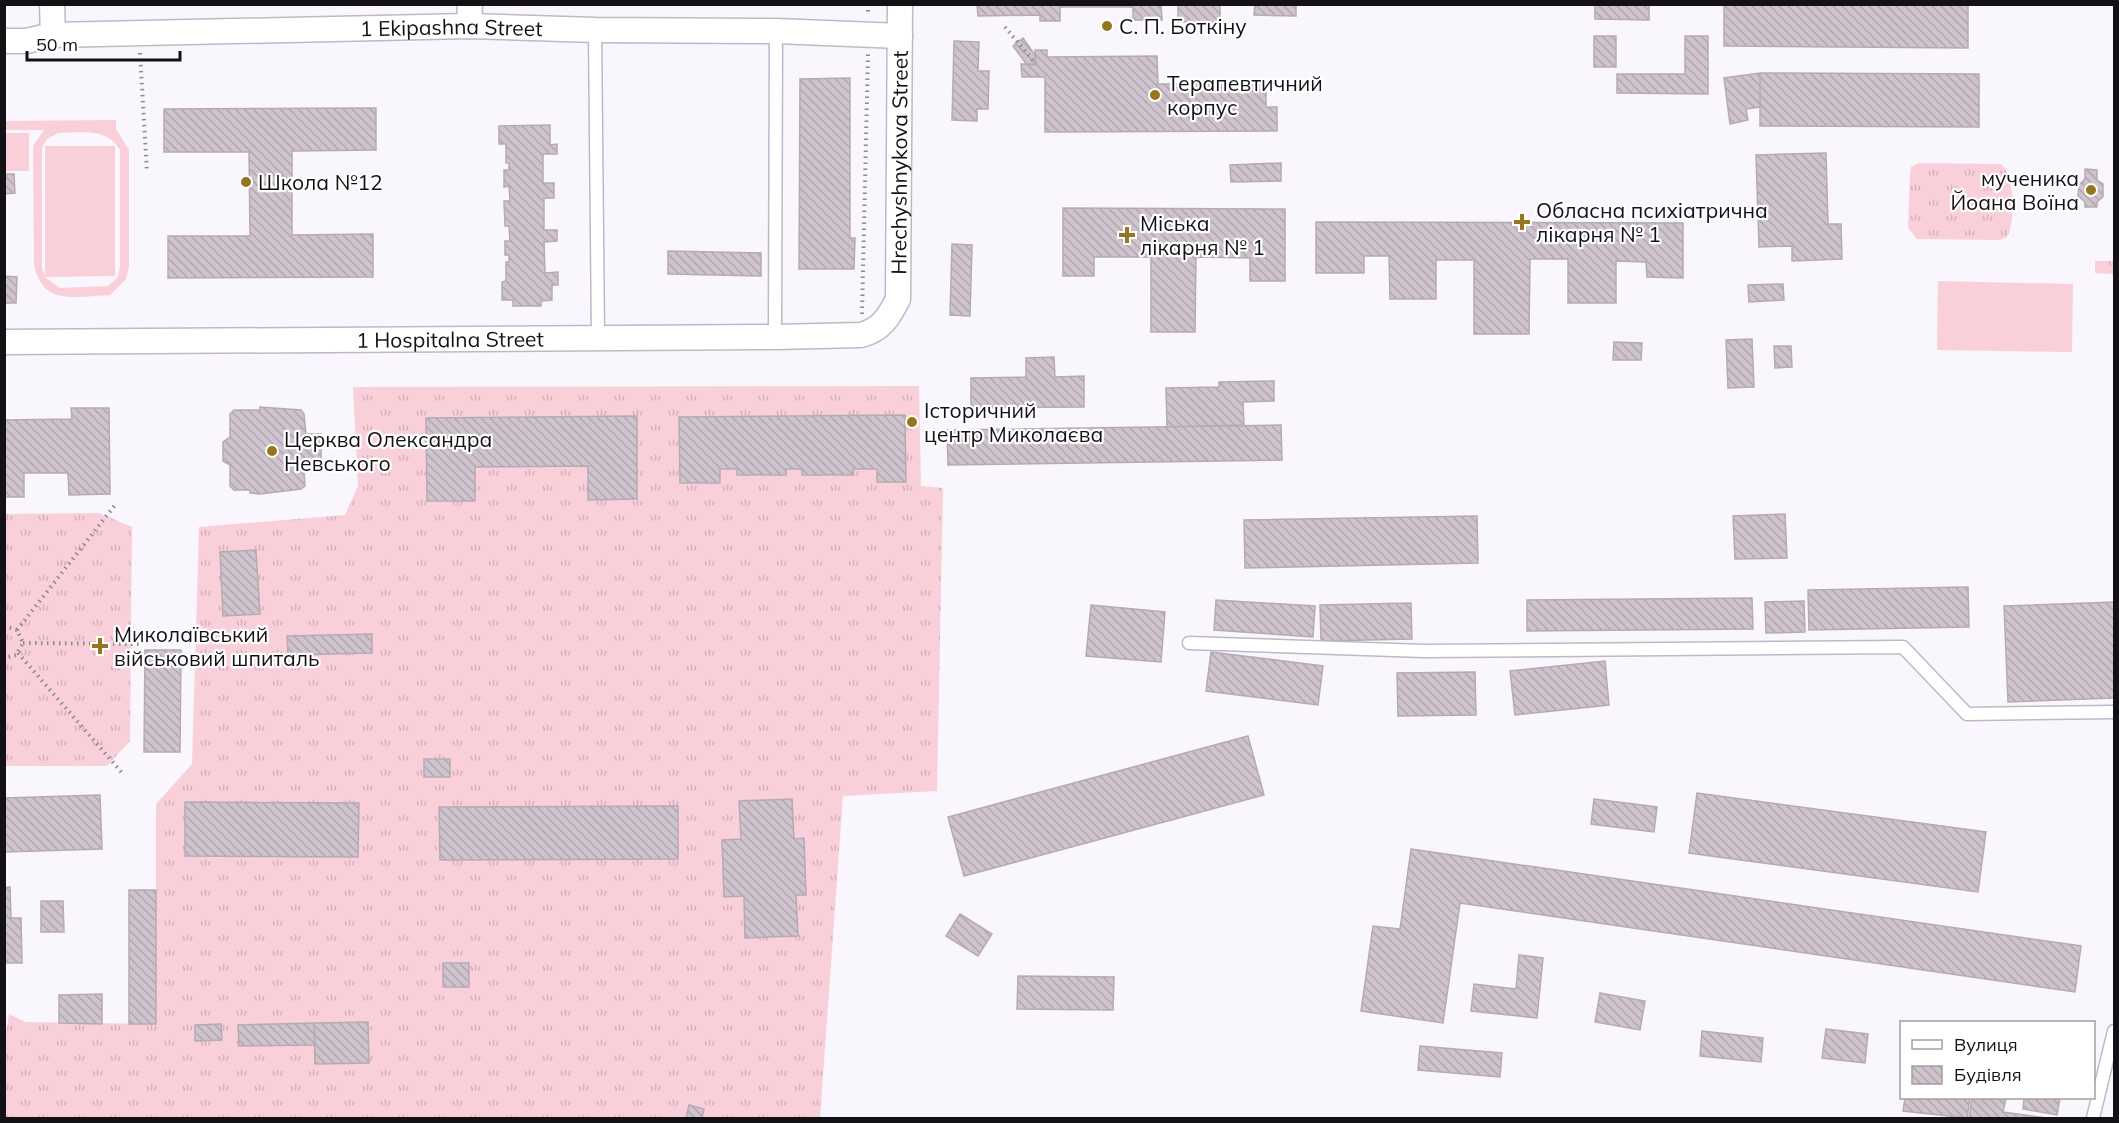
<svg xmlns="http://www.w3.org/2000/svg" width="2119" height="1123" viewBox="0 0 2119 1123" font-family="Mulish,sans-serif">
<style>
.grass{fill:url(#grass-tufts)}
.pitch{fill:#f9d0da;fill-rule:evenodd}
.building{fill:url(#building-back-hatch);stroke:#b6aab3;stroke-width:1.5}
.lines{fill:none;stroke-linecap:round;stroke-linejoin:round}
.service-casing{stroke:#beb9c5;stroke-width:15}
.minor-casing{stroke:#beb9c5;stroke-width:27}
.path{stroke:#8c8990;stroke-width:4;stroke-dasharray:1.5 4.5;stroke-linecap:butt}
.service{stroke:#fff;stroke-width:12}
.minor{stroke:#fff;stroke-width:24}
.poi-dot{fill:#95751d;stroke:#fff;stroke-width:2}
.labels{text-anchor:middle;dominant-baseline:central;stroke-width:4.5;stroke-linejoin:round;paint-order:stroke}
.poi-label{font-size:21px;fill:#131115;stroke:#fff;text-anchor:start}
.street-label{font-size:21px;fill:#131115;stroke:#fff}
</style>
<defs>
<pattern id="grass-tufts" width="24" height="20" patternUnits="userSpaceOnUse" patternTransform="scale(1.5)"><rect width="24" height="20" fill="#f9d0da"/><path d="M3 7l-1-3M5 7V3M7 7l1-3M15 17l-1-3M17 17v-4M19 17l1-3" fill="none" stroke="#d5b2ba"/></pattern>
<pattern id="building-back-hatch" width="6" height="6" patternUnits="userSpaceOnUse" patternTransform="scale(1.5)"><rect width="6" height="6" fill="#cfc3cd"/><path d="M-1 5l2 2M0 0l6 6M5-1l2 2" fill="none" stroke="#b1a6af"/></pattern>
</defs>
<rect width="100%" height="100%" fill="#f9f6fe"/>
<path class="grass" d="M 1919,163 L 2001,164 C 2015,175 2016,221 2007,237 L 2000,240 L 1917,239 L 1908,228 L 1910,175 L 1911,167 Z
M 2095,261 L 2114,261 L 2114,274 L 2095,273 Z
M 919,386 L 921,486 L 943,488 L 937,791 L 843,796 L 820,1118 L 5,1118 L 4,1030 L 7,1029 L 9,1014 L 25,1022 L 156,1024 L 156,804 L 192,764 L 199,527 L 345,515 L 358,486 L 353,387 Z
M 99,513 L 132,527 L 130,741 L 107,766 L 5,766 L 5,514 Z"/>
<path class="pitch" d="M 116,120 L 116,129 L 129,150 L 129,266 L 126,279 L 110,295 C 76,296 43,307 34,265 L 33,146 L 44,130 L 5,130 L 5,121 ZM 58,133 C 82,133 106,127 120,150 L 120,266 L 118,277 L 108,286 L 60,288 L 45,277 L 115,276 L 115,146 L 45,146 L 45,276 L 42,268 L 42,148 L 46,140 Z
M 5,133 L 29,133 L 29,171 L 5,171 Z
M 1938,281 L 2073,284 L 2072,352 L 1937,350 Z"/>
<path class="building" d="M 977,4 L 1161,4 L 1162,20 L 1133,20 L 1133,7 L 1060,7 L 1060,21 L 1040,21 L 1040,15 L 978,16 Z
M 1178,4 L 1220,4 L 1220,22 L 1178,22 Z
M 1255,4 L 1296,4 L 1296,16 L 1254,15 Z
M 1595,4 L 1649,4 L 1649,20 L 1595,19 Z
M 1724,4 L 1968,4 L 1968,48 L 1724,46 Z
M 1594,36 L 1616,36 L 1616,67 L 1594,67 Z
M 1685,36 L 1708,36 L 1708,94 L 1617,93 L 1617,74 L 1685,74 Z
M 1023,38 L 1035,55 L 1036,64 L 1027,65 L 1013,46 Z
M 954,41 L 979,42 L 978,71 L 989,71 L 988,109 L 977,109 L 977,121 L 952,120 Z
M 1035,50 L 1047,50 L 1047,57 L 1157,56 L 1158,84 L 1266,84 L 1266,107 L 1277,107 L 1277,131 L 1045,132 L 1045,77 L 1022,77 L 1021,64 L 1036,64 Z
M 1760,73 L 1979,74 L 1979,127 L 1760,126 Z
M 1760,73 L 1760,107 L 1746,109 L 1748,120 L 1730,124 L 1724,78 Z
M 850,78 L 850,238 L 855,238 L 854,269 L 799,269 L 800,79 Z
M 376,108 L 376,150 L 292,151 L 292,235 L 373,234 L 373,277 L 168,278 L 168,236 L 250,236 L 249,152 L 164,152 L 164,109 Z
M 550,125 L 550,145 L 557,144 L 557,154 L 543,154 L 543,183 L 554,183 L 554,198 L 544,198 L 544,230 L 557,230 L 557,241 L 544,242 L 545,273 L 558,272 L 558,285 L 552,285 L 552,300 L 541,301 L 541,306 L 513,306 L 513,300 L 502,300 L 502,282 L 506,281 L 506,262 L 509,262 L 509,255 L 505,255 L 505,241 L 510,241 L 509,226 L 505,226 L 504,201 L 510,201 L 509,186 L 504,187 L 504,170 L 509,170 L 509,163 L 506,163 L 506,144 L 499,144 L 499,126 Z
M 1826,153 L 1828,224 L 1841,224 L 1842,259 L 1792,261 L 1792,246 L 1759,247 L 1756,155 Z
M 1281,163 L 1281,181 L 1231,182 L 1230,165 Z
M 2085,169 L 2097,170 L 2097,180 L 2103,184 L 2103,197 L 2097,202 L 2097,207 L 2085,207 L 2085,202 L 2078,196 L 2079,185 L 2085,179 Z
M 4,174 L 14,174 L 15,193 L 4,194 Z
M 1063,208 L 1285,209 L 1285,281 L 1250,281 L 1250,258 L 1196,257 L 1195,332 L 1151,332 L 1151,257 L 1094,257 L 1094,276 L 1063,276 Z
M 1316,222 L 1683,223 L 1683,278 L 1647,277 L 1646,262 L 1616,261 L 1616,303 L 1568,303 L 1568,259 L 1530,259 L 1529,334 L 1474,334 L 1474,260 L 1436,260 L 1436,299 L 1390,299 L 1389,256 L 1364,256 L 1364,273 L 1316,273 Z
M 952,244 L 972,245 L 970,316 L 950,315 Z
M 668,251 L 761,253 L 761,276 L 668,274 Z
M 4,276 L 17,277 L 16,303 L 4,303 Z
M 1783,284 L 1784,300 L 1749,302 L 1748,285 Z
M 1752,339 L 1754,387 L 1728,388 L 1726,340 Z
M 1614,342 L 1642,343 L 1641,360 L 1613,360 Z
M 1774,346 L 1791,346 L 1792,367 L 1775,368 Z
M 1054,357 L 1055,377 L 1084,376 L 1084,407 L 971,408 L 971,378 L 1026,377 L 1026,358 Z
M 1274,381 L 1274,401 L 1243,402 L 1244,425 L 1167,427 L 1166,388 L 1219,387 L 1219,382 Z
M 260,407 L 301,410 L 304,414 L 306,434 L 321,434 L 321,468 L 308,468 L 304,472 L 305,486 L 301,489 L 260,494 L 250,493 L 250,490 L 234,490 L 230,486 L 230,465 L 223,461 L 223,442 L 230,437 L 230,414 L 234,410 L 260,410 Z
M 71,408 L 109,408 L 110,494 L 69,495 L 68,473 L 24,473 L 24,497 L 4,497 L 4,420 L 72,419 Z
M 905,415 L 906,482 L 877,482 L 877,469 L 853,469 L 853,475 L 802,475 L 802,469 L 786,469 L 786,475 L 737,475 L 737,469 L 720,469 L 720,483 L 680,483 L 679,417 Z
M 637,416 L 637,499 L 588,500 L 588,466 L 475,467 L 475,501 L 427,501 L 426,418 Z
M 1281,425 L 1282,460 L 948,465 L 947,430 Z
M 1785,514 L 1787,558 L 1735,559 L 1733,516 Z
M 1477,516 L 1478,563 L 1245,568 L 1244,520 Z
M 256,550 L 260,614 L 223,616 L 220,552 Z
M 1968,587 L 1969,627 L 1809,630 L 1808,590 Z
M 1752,598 L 1753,629 L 1527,631 L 1527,600 Z
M 1216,600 L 1315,606 L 1313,637 L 1214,630 Z
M 1804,601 L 1805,632 L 1766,633 L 1765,602 Z
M 2114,602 L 2114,698 L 2008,702 L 2004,606 Z
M 1411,603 L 1412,639 L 1321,641 L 1320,605 Z
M 1091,605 L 1165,612 L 1161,662 L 1086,656 Z
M 372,634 L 372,653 L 288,655 L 287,636 Z
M 145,650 L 181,650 L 180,752 L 144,752 Z
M 1211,652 L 1323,666 L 1318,705 L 1206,691 Z
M 1605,661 L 1609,705 L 1515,715 L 1510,671 Z
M 1475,672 L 1476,715 L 1398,716 L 1397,673 Z
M 1248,736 L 1264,795 L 964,876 L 948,817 Z
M 424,759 L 450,759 L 450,777 L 424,777 Z
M 1697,793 L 1986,832 L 1978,892 L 1689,853 Z
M 100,795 L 102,849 L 4,852 L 4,798 Z
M 792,799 L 794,839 L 804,838 L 806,895 L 796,895 L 798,936 L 745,938 L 744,896 L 724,897 L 722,840 L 741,839 L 739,801 Z
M 1594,799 L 1657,807 L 1654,832 L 1591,824 Z
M 185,802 L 359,803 L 358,857 L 185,856 Z
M 678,806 L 678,859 L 440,860 L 439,807 Z
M 1411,849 L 2081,946 L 2075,992 L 1460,903 L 1443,1023 L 1361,1011 L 1373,926 L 1400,929 Z
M 10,887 L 11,918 L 21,918 L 22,963 L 4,963 L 4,888 Z
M 129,890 L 156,890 L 156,1024 L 129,1024 Z
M 41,901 L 63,901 L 64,932 L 41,932 Z
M 960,914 L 992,934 L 978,956 L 946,936 Z
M 1519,955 L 1543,958 L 1537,1018 L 1471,1011 L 1474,984 L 1516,989 Z
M 443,963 L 469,963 L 469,987 L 443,987 Z
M 1018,976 L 1114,977 L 1113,1010 L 1017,1009 Z
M 1600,993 L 1645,1001 L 1640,1030 L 1595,1022 Z
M 102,994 L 102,1024 L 59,1023 L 59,995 Z
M 368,1022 L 369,1063 L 315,1064 L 314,1023 Z
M 314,1023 L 315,1045 L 239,1046 L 238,1025 Z
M 221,1024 L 222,1040 L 195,1041 L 195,1025 Z
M 1826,1029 L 1868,1034 L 1865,1063 L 1822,1058 Z
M 1702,1031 L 1763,1038 L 1761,1062 L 1700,1056 Z
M 1420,1046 L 1502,1053 L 1500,1077 L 1418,1070 Z
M 1905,1098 L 1970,1098 L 1967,1118 L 1903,1111 Z
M 1972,1098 L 2006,1098 L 2003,1112 L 2047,1118 L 1969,1118 Z
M 2024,1098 L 2060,1098 L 2057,1115 L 2023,1109 Z
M 689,1105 L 704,1109 L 702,1118 L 686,1118 Z"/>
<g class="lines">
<g class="service-casing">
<path id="service" d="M 595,30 L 598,337
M 775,337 L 776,31
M 1189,643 L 1424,651 L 1903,647 L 1967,714 L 2114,712
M 2093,1118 L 2114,1031"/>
</g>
<g class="minor-casing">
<g id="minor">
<path d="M 52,4 L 53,35"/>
<path d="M 469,26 L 470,4"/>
<path id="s1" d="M 4,41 L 26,41 L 53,35 L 469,26 L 595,30 L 776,31 L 900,36"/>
<path id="s2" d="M 4,342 L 775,337 L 861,335 C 881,330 889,317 898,299 L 900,4"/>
</g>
</g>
<path class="path" d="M 868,4 L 868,14
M 1005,27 L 1036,64
M 140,53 L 147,172
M 862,314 L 868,54
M 4,626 L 17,630 L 23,643 L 16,655 L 4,658
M 17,630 L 115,505
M 23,643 L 139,644
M 18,653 L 123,774"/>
<use href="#service" class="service"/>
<use href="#minor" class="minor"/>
</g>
<g class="poi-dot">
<circle cx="1107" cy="26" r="6"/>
<circle cx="1155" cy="95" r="6"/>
<circle cx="246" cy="182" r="6"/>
<circle cx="2091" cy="190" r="6"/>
<path d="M1519 213h6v6h6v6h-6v6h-6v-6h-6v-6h6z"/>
<path d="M1124 226h6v6h6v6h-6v6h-6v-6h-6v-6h6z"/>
<circle cx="912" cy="422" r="6"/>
<circle cx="272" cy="451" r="6"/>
<path d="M97 637h6v6h6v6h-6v6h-6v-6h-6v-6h6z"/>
</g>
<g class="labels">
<g class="poi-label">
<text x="1119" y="26">С. П. Боткіну</text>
<text x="1167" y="83">Терапевтичний<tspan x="1167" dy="24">корпус</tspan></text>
<text x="2079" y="178" text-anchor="end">мученика<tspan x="2079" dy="24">Йоана Воїна</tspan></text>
<text x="258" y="182">Школа №12</text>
<text x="1536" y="210">Обласна психіатрична<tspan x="1536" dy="24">лікарня № 1</tspan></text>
<text x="1140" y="223">Міська<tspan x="1140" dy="24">лікарня № 1</tspan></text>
<text x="924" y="410">Історичний<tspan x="924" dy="24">центр Миколаєва</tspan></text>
<text x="284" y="439">Церква Олександра<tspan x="284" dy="24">Невського</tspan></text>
<text x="114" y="634">Миколаївський<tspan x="114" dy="24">військовий шпиталь</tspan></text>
</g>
<g class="street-label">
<text stroke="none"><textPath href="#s1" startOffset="448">1 Ekipashna Street</textPath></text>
<text stroke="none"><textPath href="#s2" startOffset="1047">Hrechyshnykova Street</textPath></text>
<text stroke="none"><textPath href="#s2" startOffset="446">1 Hospitalna Street</textPath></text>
</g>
</g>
<rect width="2119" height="1123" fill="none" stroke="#131115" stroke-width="12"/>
<rect x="1900" y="1021" width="195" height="78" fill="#ffffff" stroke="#a1a0a1" stroke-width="1.5"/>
<rect x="1912" y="1040" width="30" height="9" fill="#ffffff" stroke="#a1a0a1" stroke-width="1.5"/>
<text x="1954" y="1051" font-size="18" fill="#131115">Вулиця</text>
<rect x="1912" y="1066" width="30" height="18" fill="url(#building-back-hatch)" stroke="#a1a0a1" stroke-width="1.5"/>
<text x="1954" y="1081" font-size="18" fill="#131115">Будівля</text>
<path d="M27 51v9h153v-9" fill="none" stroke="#131115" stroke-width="3"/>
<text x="36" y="51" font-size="18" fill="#131115" stroke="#ffffff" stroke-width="4.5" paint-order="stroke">50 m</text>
</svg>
